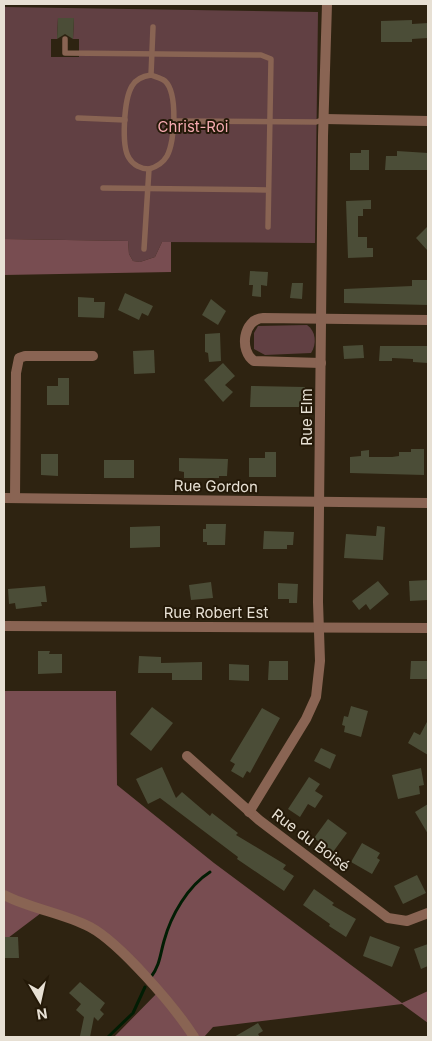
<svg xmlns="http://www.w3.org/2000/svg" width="432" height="1041" viewBox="0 0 432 1041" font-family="Inter,sans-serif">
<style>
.green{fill:#614043;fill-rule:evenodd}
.forest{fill:#784d51}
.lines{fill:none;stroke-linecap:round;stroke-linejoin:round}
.stream{stroke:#021d04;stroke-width:3}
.building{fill:#4b4d37}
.service{stroke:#896453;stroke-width:5.5}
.minor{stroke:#896453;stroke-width:10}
.labels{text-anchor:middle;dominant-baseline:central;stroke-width:4;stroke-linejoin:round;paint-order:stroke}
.park-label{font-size:15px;fill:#f6abb1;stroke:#241908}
.street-label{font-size:15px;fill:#e7e0d4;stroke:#241908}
</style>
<rect width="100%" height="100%" fill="#2e2311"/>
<g class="green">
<path d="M4 7 318 12 315 243 162 242 155 257 140 262 133 261 129 254 128 241 4 239ZM58 18H74L73 39H79V57H51V39H57Z"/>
<path d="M307 325C316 331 317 344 311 353L265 355 254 349V333L258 326Z"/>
</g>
<g class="forest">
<polygon points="4,239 128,241 129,254 133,261 140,262 155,257 162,242 171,242 171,272 4,275"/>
<polygon points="4,691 116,691 117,785 214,863 402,1003 428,991 428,1023 402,1004 213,1027 204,1037 114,1037 161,989 117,943 49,907 4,941"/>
</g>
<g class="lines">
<g class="stream">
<path d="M151 977C160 965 160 955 164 941 171 915 188 886 210 872"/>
<polyline points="108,1037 133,1013 145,987"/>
</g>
</g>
<g class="building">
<polygon points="58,18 74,18 73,39 65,34 57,39"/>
<polygon points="412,20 412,24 428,23 428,38 412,39 412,42 381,42 381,21"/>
<polygon points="361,150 369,150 369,170 350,170 350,153 361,153"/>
<polygon points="397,151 428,153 428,170 385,170 386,156 397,156"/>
<polygon points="371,200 371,209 363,209 363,216 358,216 358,237 367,237 367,248 373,248 373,257 348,258 346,201"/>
<polygon points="428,226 428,251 416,238"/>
<polygon points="250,271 268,272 267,286 261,285 261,297 252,296 253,285 249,285"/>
<polygon points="412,280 428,280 428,305 344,303 344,289 412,286"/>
<polygon points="292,283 303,283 302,299 290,298"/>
<polygon points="125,293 153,306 148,316 142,313 139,320 118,310"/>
<polygon points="78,297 94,298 94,302 105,302 104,318 78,317"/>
<polygon points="211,299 226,311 218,325 202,315"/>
<polygon points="220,333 221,361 209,362 208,353 205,352 205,334"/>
<polygon points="363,345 364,358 344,359 343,346"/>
<polygon points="380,346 428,346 428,363 413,362 413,359 392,358 392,361 379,361"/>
<polygon points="154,350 155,373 134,374 133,351"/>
<polygon points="223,363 235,376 225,385 233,392 223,402 204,380"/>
<polygon points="58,378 69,378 69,405 47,405 47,386 58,386"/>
<polygon points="251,386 305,387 305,407 250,407"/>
<polygon points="411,449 424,449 424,475 350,473 350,457 361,456 361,451 369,450 369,457 392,457 399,456 399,452 411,452"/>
<polygon points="265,452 276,452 276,477 249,477 249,458 265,458"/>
<polygon points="41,454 58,454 58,476 41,475"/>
<polygon points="179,458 228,459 227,476 219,476 219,478 184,478 184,472 179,471"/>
<rect x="104" y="460" width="30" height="18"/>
<polygon points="206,524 226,524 225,545 207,545 207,542 203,542 203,529 206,529"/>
<polygon points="160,526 160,547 130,548 130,527"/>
<polygon points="377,526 385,527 383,560 344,558 346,534 376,536"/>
<polygon points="264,531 294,532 293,545 287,545 287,549 263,549"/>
<polygon points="428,580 428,600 410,601 409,581"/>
<polygon points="378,581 389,594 370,610 366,604 359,610 352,601"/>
<polygon points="211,582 213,598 191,600 189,585"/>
<polygon points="278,583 298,584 297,603 289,603 289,599 278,599"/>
<polygon points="45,586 47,602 41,602 42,606 16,609 15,603 9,604 8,589"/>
<polygon points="38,651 50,651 49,654 62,654 62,673 38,674"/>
<polygon points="139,656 161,657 161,663 202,662 202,680 172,680 172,673 138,673"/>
<polygon points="269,661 288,661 288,680 268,680"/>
<polygon points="411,661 428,661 428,679 410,679"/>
<polygon points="229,664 249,665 249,681 229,680"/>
<polygon points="351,706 368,711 361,737 344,732 345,726 342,725 344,716 348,717"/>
<polygon points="152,707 173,723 151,751 130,734"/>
<polygon points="262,708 280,718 250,773 247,771 243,778 231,771 235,764 230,761"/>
<polygon points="428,720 428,755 408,743 414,732 420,735"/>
<polygon points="321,748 336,755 330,769 314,761"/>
<polygon points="162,767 176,798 182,792 210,816 212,813 238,833 236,835 286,865 283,869 294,876 284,891 237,859 238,857 160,798 148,804 136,779"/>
<polygon points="421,768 424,785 419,786 420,794 398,799 392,775"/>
<polygon points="309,777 320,784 315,791 323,796 315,808 308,804 300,817 288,809"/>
<polygon points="428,804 428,834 415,812"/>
<polygon points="328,819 347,833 333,852 314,838"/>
<polygon points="362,843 380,853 377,858 380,860 372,874 351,862"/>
<polygon points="417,875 426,893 403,904 394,886"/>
<polygon points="314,889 334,903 332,905 356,919 346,937 329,926 330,924 303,905"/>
<polygon points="370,936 400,947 392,967 363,956"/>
<polygon points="4,937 18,937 19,958 4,958"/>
<polygon points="428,944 428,966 421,969 414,949"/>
<polygon points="80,982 105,1003 100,1010 104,1014 98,1021 94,1017 90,1037 80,1036 84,1017 76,1010 81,1004 69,993"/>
<polygon points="258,1023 263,1031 258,1034 260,1037 234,1037"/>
</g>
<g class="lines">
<g class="service">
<polyline points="65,39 65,53 261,55 271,59 268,227"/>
<path d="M151 75C156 77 161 78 165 81 178 93 175 142 167 156 163 163 156 167 149 169 141 169 133 165 129 158 121 146 124 99 132 86 136 79 143 76 151 75Z"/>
<polyline points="151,75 153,27"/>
<polyline points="78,118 125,120"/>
<polyline points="174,121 316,122 325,119"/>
<polyline points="103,188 267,190"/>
<polyline points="144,249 149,169"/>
</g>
<g class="minor">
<polyline points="325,119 428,121"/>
<path d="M321 363 254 361C239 351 243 319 263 318L428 320"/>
<polyline points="4,498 428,503"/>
<polyline points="15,498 16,373 19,358 25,356 93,356"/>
<polyline points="4,626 428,628"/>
<polyline points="187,756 259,820 388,918 407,921 428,913"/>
<polyline points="249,812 306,719 316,697 320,661 318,602 323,136 327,4"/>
<path d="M4 895C31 909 63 913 90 927 120 943 175 1007 194 1037"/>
</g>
</g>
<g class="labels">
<g class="park-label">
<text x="193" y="126">Christ-Roi</text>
</g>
<g class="street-label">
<text transform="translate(306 417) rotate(-90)">Rue Elm</text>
<text transform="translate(216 486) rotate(1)">Rue Gordon</text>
<text x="216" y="612">Rue Robert Est</text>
<text transform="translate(311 840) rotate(37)">Rue du Boisé</text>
</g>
</g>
<rect width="432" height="1041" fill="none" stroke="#e7e0d4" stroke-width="10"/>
<g transform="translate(40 1001) rotate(171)" stroke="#241908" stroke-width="4" paint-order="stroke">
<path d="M0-4L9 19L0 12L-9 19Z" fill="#e7e0d4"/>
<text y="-8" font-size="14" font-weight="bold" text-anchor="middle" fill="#e7e0d4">N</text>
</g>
</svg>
